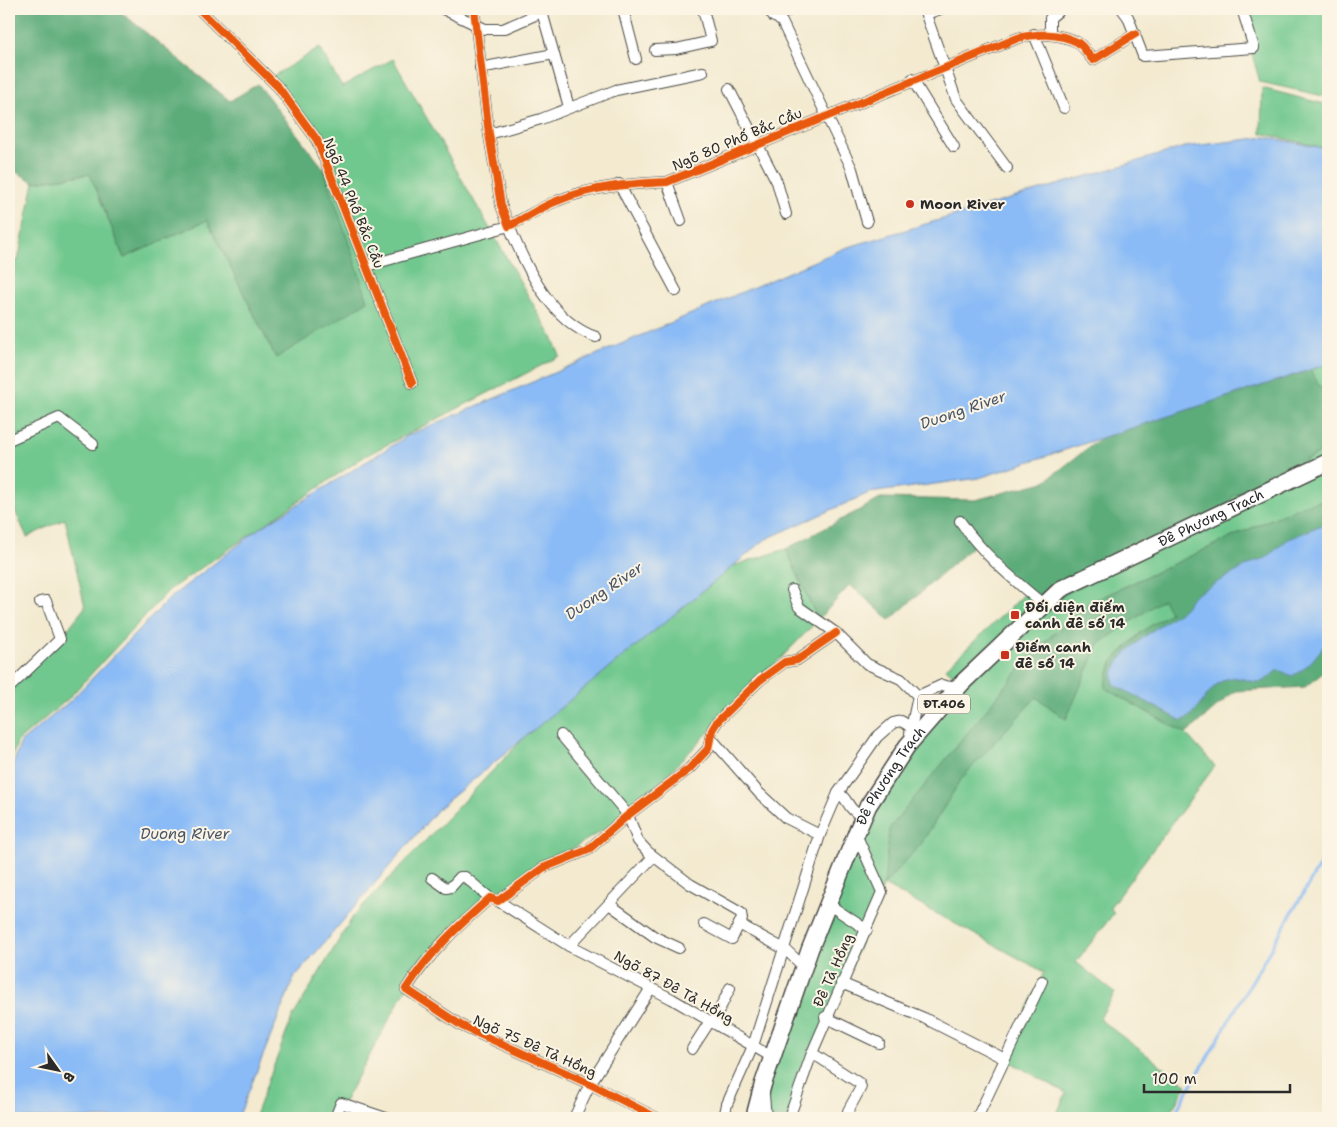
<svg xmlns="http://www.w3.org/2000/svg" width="1337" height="1127" viewBox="0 0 1337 1127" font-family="'Shantell Sans',sans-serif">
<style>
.green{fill:#71c88e;stroke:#4e7a5c}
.forest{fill:#5cac79;stroke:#446c52}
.water{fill:#8abbf6;stroke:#5a7390}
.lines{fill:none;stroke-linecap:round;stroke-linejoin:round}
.stream{stroke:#8abbf6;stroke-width:3}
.street-casing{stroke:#494844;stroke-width:12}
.primary-casing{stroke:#494844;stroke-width:19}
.street{stroke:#fff;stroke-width:10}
.primary{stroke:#fff;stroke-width:16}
.cycleway-casing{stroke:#fcf5e5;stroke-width:11}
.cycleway{stroke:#e8590c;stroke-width:8}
.poi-dot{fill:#c8321e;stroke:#fcf5e5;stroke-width:2}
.labels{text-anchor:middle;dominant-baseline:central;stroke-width:4;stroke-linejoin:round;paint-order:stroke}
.shield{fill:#fcf5e5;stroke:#6a6863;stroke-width:1}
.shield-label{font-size:12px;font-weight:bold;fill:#2b2b2b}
.street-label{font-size:14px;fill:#2b2b2b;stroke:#fcf5e5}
.poi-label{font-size:14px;font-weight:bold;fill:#2b2b2b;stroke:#fcf5e5;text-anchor:start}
.water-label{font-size:15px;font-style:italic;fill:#485668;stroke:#fcf5e5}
</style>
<rect width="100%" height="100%" fill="#fcf5e5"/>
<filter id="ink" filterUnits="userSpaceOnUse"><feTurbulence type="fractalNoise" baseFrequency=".02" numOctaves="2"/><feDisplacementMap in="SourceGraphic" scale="10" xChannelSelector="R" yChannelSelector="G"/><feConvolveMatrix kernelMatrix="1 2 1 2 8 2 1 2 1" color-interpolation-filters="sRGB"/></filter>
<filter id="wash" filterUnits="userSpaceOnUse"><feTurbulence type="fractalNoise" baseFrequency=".0096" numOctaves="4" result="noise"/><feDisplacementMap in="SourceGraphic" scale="20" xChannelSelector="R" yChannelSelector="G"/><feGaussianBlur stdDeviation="1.12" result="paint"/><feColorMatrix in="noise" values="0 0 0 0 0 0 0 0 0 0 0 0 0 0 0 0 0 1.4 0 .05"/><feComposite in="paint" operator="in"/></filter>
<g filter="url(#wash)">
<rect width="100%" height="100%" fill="#f3ead0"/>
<g class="green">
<polygon points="1239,9 1328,9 1328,97 1260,82"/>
<polygon points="320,48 342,87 393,59 553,339 560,356 365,456 169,590 68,699 18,741 9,765 9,688 60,639 85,607 65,519 27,537 9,498 9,260 18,261 34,182 90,174 124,258 207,220 276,358 324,169 331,164 273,76"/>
<polygon points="1262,88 1328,105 1328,149 1261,133"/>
<polygon points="1328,364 1328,400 1310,370"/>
<polygon points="1328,449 1328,498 1269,520 1085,605 1031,655 921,844 962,778 1036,697 1066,719 1099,644 1163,599 1170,613 1140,633 1112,662 1105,688 1186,734 1215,766 1110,907 1114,913 1076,962 1115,993 1099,1019 1187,1085 1167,1118 1055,1118 1066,1093 1005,1059 1044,972 884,885 789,1118 754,1118 868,806 962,683 946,668 1028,591 1219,514 1233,496"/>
<polygon points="786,549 818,620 628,815 490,898 406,989 335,1118 254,1118 292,1018 354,915 525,737 733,566"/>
</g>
<g class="forest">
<polygon points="9,9 117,9 230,101 258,84 324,169 368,301 276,358 207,220 124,258 90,174 34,182 9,168"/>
<polygon points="1310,370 1328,400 1328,449 1233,496 1219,514 1044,605 975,544 890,620 850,585 818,620 786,549 882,498 975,500 1044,482 1101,438"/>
<polygon points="1328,499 1328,669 1305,687 1235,691 1186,734 1105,688 1112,662 1144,630 1170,613 1163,599 1099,644 1066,719 1036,697 962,778 921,844 884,885 889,829 1031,655 1085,605 1269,520 1302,506"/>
</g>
<g class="water">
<polygon points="1266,137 1328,149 1328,364 979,478 869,493 766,539 440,807 294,978 238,1118 9,1118 9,776 21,742 70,701 171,597 260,528 409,435 845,248 1185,147"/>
<path d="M1328 522V641C1317 654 1309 668 1292 676L1279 670C1273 672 1270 678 1264 681 1252 685 1239 674 1226 679 1205 688 1201 713 1182 721L1115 685C1100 661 1166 622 1183 609 1188 605 1189 598 1195 595 1215 583 1236 572 1256 561L1266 558 1287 540Z"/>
</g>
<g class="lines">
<polyline class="stream" points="1172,1118 1328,851"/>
</g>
</g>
<g filter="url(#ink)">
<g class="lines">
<defs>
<g id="street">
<polyline points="199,9 279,88 317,140 412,383"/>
<polyline points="443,9 485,29 503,29 549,9"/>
<path d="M474 9 489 134 501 205 509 226C525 218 541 207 557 201 593 186 629 184 667 182L1018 38C1036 33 1059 33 1077 42 1083 45 1088 55 1093 60L1135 34"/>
<polyline points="623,9 636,59"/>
<polyline points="766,9 782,22 852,169 867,222"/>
<polyline points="924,9 956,99 1007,168"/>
<polyline points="1122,9 1128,17 1143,56 1254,48 1243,12 1246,9"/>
<polyline points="542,12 569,107"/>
<polyline points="926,14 940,9"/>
<polyline points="774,17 792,9"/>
<polyline points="1034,34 1064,108"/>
<polyline points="1050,35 1050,18 1061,9"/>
<polyline points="655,50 676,49 711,41 703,9"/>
<polyline points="480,68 554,54"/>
<polyline points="912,79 954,147"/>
<polyline points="729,89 777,182 786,214"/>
<polyline points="489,134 541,119 616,90 703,72"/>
<polyline points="667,182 681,221"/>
<polyline points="619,184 676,291"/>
<path d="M366 266 509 226C526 267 551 322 596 337"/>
<polyline points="9,440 59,418 93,444"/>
<path d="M960 521C983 555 1013 579 1044 605"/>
<polyline points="792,590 799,607 836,633 867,664 901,679 918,696 942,685 950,687 961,683"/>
<polyline points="9,688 60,639 46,601 40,602"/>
<polyline points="910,733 918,696"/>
<polyline points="561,735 628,815 638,841 648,852 690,884 741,913 742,919 739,924 786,950 804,967"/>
<polyline points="711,738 759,793 786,818 820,835"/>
<path d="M838 793C849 798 846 809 863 817"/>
<polyline points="432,878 446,888 451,887 460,877 465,877 490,898"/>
<polyline points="498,901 569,946 672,999 772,1057"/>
<polyline points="609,904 655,937 679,948"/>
<polyline points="828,904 867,930"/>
<polyline points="704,924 732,939 739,924"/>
<polyline points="569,946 653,857"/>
<polyline points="841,983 924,1018 1005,1059 977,1118"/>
<polyline points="825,1017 879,1043"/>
<polyline points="713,1023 730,988"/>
<polyline points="692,1049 710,1021"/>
<polyline points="812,1053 859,1083 861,1087 848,1111"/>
<polyline points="1005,1059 1042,981"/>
<polyline points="764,1095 766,1118"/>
<polyline points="335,1118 341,1103 386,1118"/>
<polyline points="574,1118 590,1084 651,988"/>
<path d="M657 1118 590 1084 462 1026 406 989C429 953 458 926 490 898L498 901 543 868 588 850 628 815 689 769 708 749 712 730 717 722 760 680 785 662 797 660 836 633"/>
<polyline points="724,1118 727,1104 753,1046 820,835 838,793 877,737 893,723 901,721 911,727"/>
<polyline points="789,1118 812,1053 882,892 856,834"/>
</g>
<g id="primary">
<path id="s1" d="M754 1118 763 1084 810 949 856 834 868 806 907 746 962 683 1061 589 1328 462"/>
</g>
</defs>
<use href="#street" class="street-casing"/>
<use href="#primary" class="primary-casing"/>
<use href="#street" class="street"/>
<use href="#primary" class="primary"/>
<defs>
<g id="cycleway">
<polyline points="199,9 279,88 317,140 412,383"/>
<path d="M474 9 489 134 501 205 509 226C525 218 541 207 557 201 593 186 629 184 667 182L1018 38C1036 33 1059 33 1077 42 1083 45 1088 55 1093 60L1135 34"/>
<path d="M657 1118 590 1084 462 1026 406 989C429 953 458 926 490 898L498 901 543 868 588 850 628 815 689 769 708 749 712 730 717 722 760 680 785 662 797 660 836 633"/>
</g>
</defs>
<use href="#cycleway" class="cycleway-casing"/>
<use href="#cycleway" class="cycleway"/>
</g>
</g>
<g class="poi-dot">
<circle cx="910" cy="204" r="5"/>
<rect x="1010" y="610" width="10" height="10" rx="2.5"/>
<rect x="1000" y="650" width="10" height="10" rx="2.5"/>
</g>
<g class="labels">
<rect class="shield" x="918" y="694.5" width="52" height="19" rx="4"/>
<g class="shield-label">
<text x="944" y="704">ĐT.406</text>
</g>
<g class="street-label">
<text transform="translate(737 139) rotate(-23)">Ngõ 80 Phố Bắc Cầu</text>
<text transform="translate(354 203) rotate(68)">Ngõ 44 Phố Bắc Cầu</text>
<text stroke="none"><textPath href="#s1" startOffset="790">Đê Phương Trạch</textPath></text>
<text stroke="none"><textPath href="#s1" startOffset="370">Đê Phương Trạch</textPath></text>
<text transform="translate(833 970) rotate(-66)">Đê Tả Hồng</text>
<text transform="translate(674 987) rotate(29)">Ngõ 87 Đê Tả Hồng</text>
<text transform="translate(535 1046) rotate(24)">Ngõ 75 Đê Tả Hồng</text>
</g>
<g class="poi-label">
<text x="920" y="204">Moon River</text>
<text x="1025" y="607">Đối diện điếm<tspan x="1025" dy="16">canh đê số 14</tspan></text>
<text x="1015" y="647">Điếm canh<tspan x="1015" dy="16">đê số 14</tspan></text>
</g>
<g class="water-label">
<text transform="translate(963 410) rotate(-19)">Duong River</text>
<text transform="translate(604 591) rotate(-34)">Duong River</text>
<text x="185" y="834">Duong River</text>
</g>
</g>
<rect width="1337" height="1127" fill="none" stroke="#fcf5e5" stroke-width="30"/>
<g transform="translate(58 1070) rotate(123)" stroke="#fcf5e5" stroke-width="4" paint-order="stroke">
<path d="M0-4L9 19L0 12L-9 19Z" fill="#2b2b2b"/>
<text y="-8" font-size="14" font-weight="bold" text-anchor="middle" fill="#2b2b2b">B</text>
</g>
<path d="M1144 1084v8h146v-8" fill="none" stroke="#2b2b2b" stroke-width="2.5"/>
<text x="1152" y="1084" font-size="15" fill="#2b2b2b" stroke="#fcf5e5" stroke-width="4" paint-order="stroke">100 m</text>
</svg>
